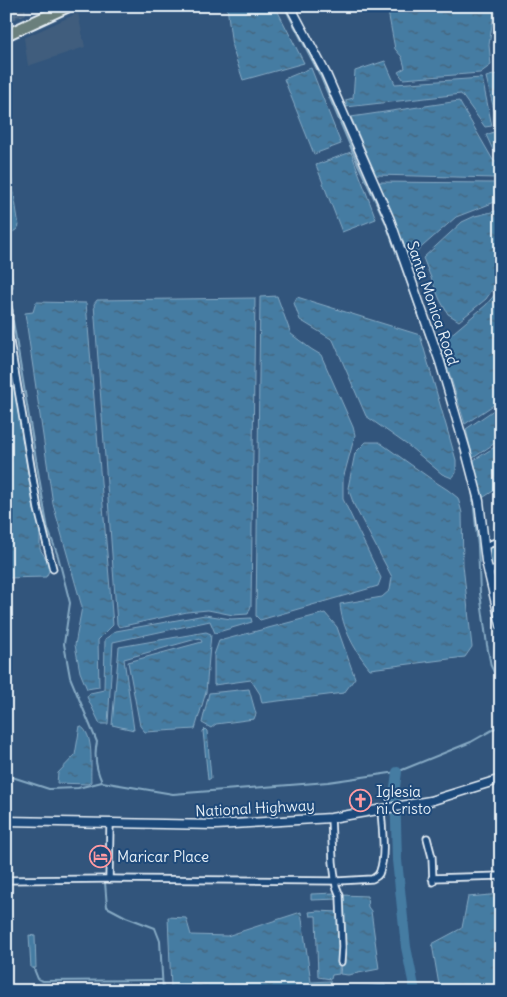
<svg xmlns="http://www.w3.org/2000/svg" width="507" height="997" viewBox="0 0 507 997" font-family="Delius,sans-serif">
<style>
.built{fill:#3f5d7d}
.industrial{fill:url(#industrial-grid)}
.water{fill:url(#water-ripples);stroke:#86aac4}
.lines{fill:none;stroke-linecap:round;stroke-linejoin:round}
.stream{stroke:#86aac4;stroke-width:2}
.river{stroke:#457ba2;stroke-width:10}
.street-casing{stroke:#e8f1f8;stroke-width:9}
.secondary-casing{stroke:#e8f1f8;stroke-width:11}
.highway-casing{stroke:#e8f1f8;stroke-width:14}
.street{stroke:#1f4a7a;stroke-width:5.5}
.secondary{stroke:#1f4a7a;stroke-width:8}
.highway{stroke:#6b7f7c;stroke-width:10}
.labels{text-anchor:middle;dominant-baseline:central;stroke-width:4;stroke-linejoin:round;paint-order:stroke}
.street-label{font-size:15px;fill:#e8f1f8;stroke:#1f4a7a}
.poi-label{font-size:15px;fill:#e8f1f8;stroke:#1f4a7a;text-anchor:start}
</style>
<defs>
<pattern id="industrial-grid" width="8" height="8" patternUnits="userSpaceOnUse" patternTransform="scale(1.25)"><rect width="8" height="8" fill="#3f5d7d"/><path d="M0 4h8M4 0v8" fill="none" stroke="#5b7590"/></pattern>
<pattern id="water-ripples" width="26" height="14" patternUnits="userSpaceOnUse" patternTransform="scale(1.25)"><rect width="26" height="14" fill="#457ba2"/><path d="M2 4q2-2 4 0t4 0M15 11q2-2 4 0t4 0" fill="none" stroke="#45647a"/></pattern>
</defs>
<rect width="100%" height="100%" fill="#32557c"/>
<filter id="ink" filterUnits="userSpaceOnUse"><feTurbulence type="fractalNoise" baseFrequency=".02" numOctaves="2"/><feDisplacementMap in="SourceGraphic" scale="10" xChannelSelector="R" yChannelSelector="G"/><feConvolveMatrix kernelMatrix="1 2 1 2 8 2 1 2 1" color-interpolation-filters="sRGB"/></filter>
<g filter="url(#ink)">
<g class="built">
<polygon points="78,13 85,47 28,66 24,38"/>
<polygon points="6,54 13,89 6,91"/>
</g>
<polygon class="industrial" points="6,6 25,6 26,14 6,23"/>
<g class="water">
<polygon points="227,6 275,6 304,63 243,80 232,47"/>
<polygon points="387,6 495,6 489,45 491,65 480,73 403,79 398,72 405,68 402,57 395,49"/>
<polygon points="385,61 395,84 482,78 492,126 485,127 461,94 346,107 346,100 353,98 355,71"/>
<polygon points="311,68 341,144 314,154 284,79"/>
<polygon points="497,74 501,84 501,158 493,150 486,135 499,130 486,77"/>
<polygon points="459,101 493,160 501,166 495,178 376,175 351,117"/>
<polygon points="351,152 376,219 342,232 316,165"/>
<polygon points="6,165 10,168 19,226 16,230 7,235 13,287 11,291 8,289 6,278"/>
<polygon points="377,182 495,183 495,202 456,217 407,260"/>
<polygon points="500,210 501,277 486,299 459,321 448,314 440,300 423,258 462,222 475,216"/>
<polygon points="501,287 501,400 465,424 441,346 448,337 486,305"/>
<polygon points="277,296 291,334 311,349 321,355 353,427 355,435 343,479 343,499 381,578 378,586 260,620 256,616 260,297"/>
<polygon points="297,297 420,335 456,460 456,473 452,478 442,474 410,447 366,416 333,340 300,320 294,303"/>
<polygon points="255,298 251,606 248,614 233,615 208,610 187,612 119,627 117,624 94,304 97,300"/>
<polygon points="36,302 86,303 113,625 98,640 99,687 87,689 80,672 75,645 82,607 53,504 25,313 33,312"/>
<polygon points="6,337 34,510 40,522 40,549 51,567 46,577 6,578"/>
<polygon points="501,405 501,439 473,458 466,429"/>
<path d="M366 442H379L434 481 448 490 458 498 462 513 463 565 472 647 465 657 370 669C355 651 342 628 340 604L382 597 390 590 392 577 354 505 348 488 355 453Z"/>
<polygon points="501,443 501,486 481,499 474,460"/>
<polygon points="501,543 501,564 491,567 488,550 492,547"/>
<polygon points="325,613 337,627 355,678 344,693 262,703 260,694 251,680 214,685 214,655 219,641"/>
<polygon points="205,615 231,619 251,618 252,622 215,633 210,621 113,642 108,724 100,724 87,697 90,693 104,690 105,639 116,631"/>
<polygon points="206,632 211,634 206,692 195,729 145,732 140,726 128,662 202,642 200,638 124,659 134,730 112,725 119,647"/>
<polygon points="249,689 256,714 254,719 216,724 211,728 202,723 209,693"/>
<path d="M80 726C95 734 90 766 91 782L88 784 57 783 58 773 75 755Z"/>
<polygon points="205,729 207,731 211,778 208,780 203,731"/>
<polygon points="335,893 339,899 311,900 311,894"/>
<polygon points="501,894 501,991 440,991 432,944 462,928 468,897"/>
<polygon points="342,895 367,896 368,907 371,911 379,969 348,975 340,974 343,947"/>
<polygon points="318,911 338,912 340,950 339,974 332,975 331,979 318,977 316,916 310,916 309,912"/>
<polygon points="301,912 311,982 330,981 331,986 271,991 227,991 194,985 171,988 168,917 186,918 191,935 227,936"/>
<polygon points="29,935 35,936 36,968 31,968"/>
<polygon points="385,985 386,991 348,991 350,988"/>
</g>
<g class="lines">
<g class="stream">
<polyline points="284,6 320,75 358,164 385,221 436,363 457,432"/>
<polyline points="501,14 496,48 501,71"/>
<path d="M13 321 45 513 48 529 58 556 70 603 64 644 70 677 97 742C94 755 96 769 102 782"/>
<polyline points="472,489 478,546 480,593 487,645 491,666 501,686"/>
<polyline points="6,775 49,789 78,788 102,782 173,794 328,782 397,772 471,742 501,725"/>
<polyline points="105,882 107,907 126,917 155,928 160,941 163,991"/>
<polyline points="34,969 38,979 43,981 162,980"/>
</g>
<polyline class="river" points="397,772 395,787 397,860 406,947 415,991"/>
<defs>
<g id="street">
<polyline points="6,300 9,311 9,336 23,419 38,509 53,569"/>
<polyline points="485,546 501,540"/>
<polyline points="489,572 501,567"/>
<polyline points="331,818 333,862 336,886 340,896 342,947 341,962"/>
<polyline points="427,838 432,857 433,882"/>
<polyline points="432,878 501,876"/>
<polyline points="109,879 110,824"/>
<path d="M6 880 109 879 338 881 372 879C376 877 379 876 380 871 386 854 382 828 381 810"/>
</g>
<g id="secondary">
<polyline points="290,6 326,74 390,220 440,362 466,451 479,501 486,561 501,625"/>
<polyline points="6,821 216,825 331,818 430,801 501,779"/>
</g>
<polyline id="highway" points="6,35 69,6"/>
</defs>
<use href="#street" class="street-casing"/>
<use href="#secondary" class="secondary-casing"/>
<use href="#highway" class="highway-casing"/>
<use href="#street" class="street"/>
<use href="#secondary" class="secondary"/>
<use href="#highway" class="highway"/>
</g>
</g>
<defs>
<symbol id="church-ring" viewBox="-11 -11 22 22"><circle r="9.5" fill="#1f4a7a" stroke="#ff9aa2" stroke-width="1.5"/><path d="M-1.2-6h2.4v3.5h3.3v2.4h-3.3V6h-2.4V-.1h-3.3v-2.4h3.3Z" fill="#ff9aa2"/></symbol>
<symbol id="hotel-ring" viewBox="-11 -11 22 22"><circle r="9.5" fill="#1f4a7a" stroke="#ff9aa2" stroke-width="1.5"/><path d="M-6-4.5h1.5V1H6V5H4.5V3h-9V5H-6ZM-4 0a1.8 1.8 0 1 1 3.6 0ZM.5 0V-2.5h3Q6-2.5 6 0Z" fill="#ff9aa2"/></symbol>
</defs>
<g fill-rule="evenodd">
<use href="#church-ring" x="348" y="788" width="25" height="25"/>
<use href="#hotel-ring" x="88" y="844" width="25" height="25"/>
</g>
<g class="labels">
<g class="street-label">
<text transform="translate(433 303) rotate(71)">Santa Monica Road</text>
<text transform="translate(255 808) rotate(-3)">National Highway</text>
</g>
<g class="poi-label">
<text x="376" y="791">Iglesia<tspan x="376" dy="17">ni Cristo</tspan></text>
<text x="117" y="856">Maricar Place</text>
</g>
</g>
<rect width="507" height="997" fill="none" stroke="#1f4a7a" stroke-width="25"/>
<rect x="12" y="12" width="482" height="972" fill="none" stroke="#e8f1f8" stroke-width="2" filter="url(#ink)"/>
</svg>
